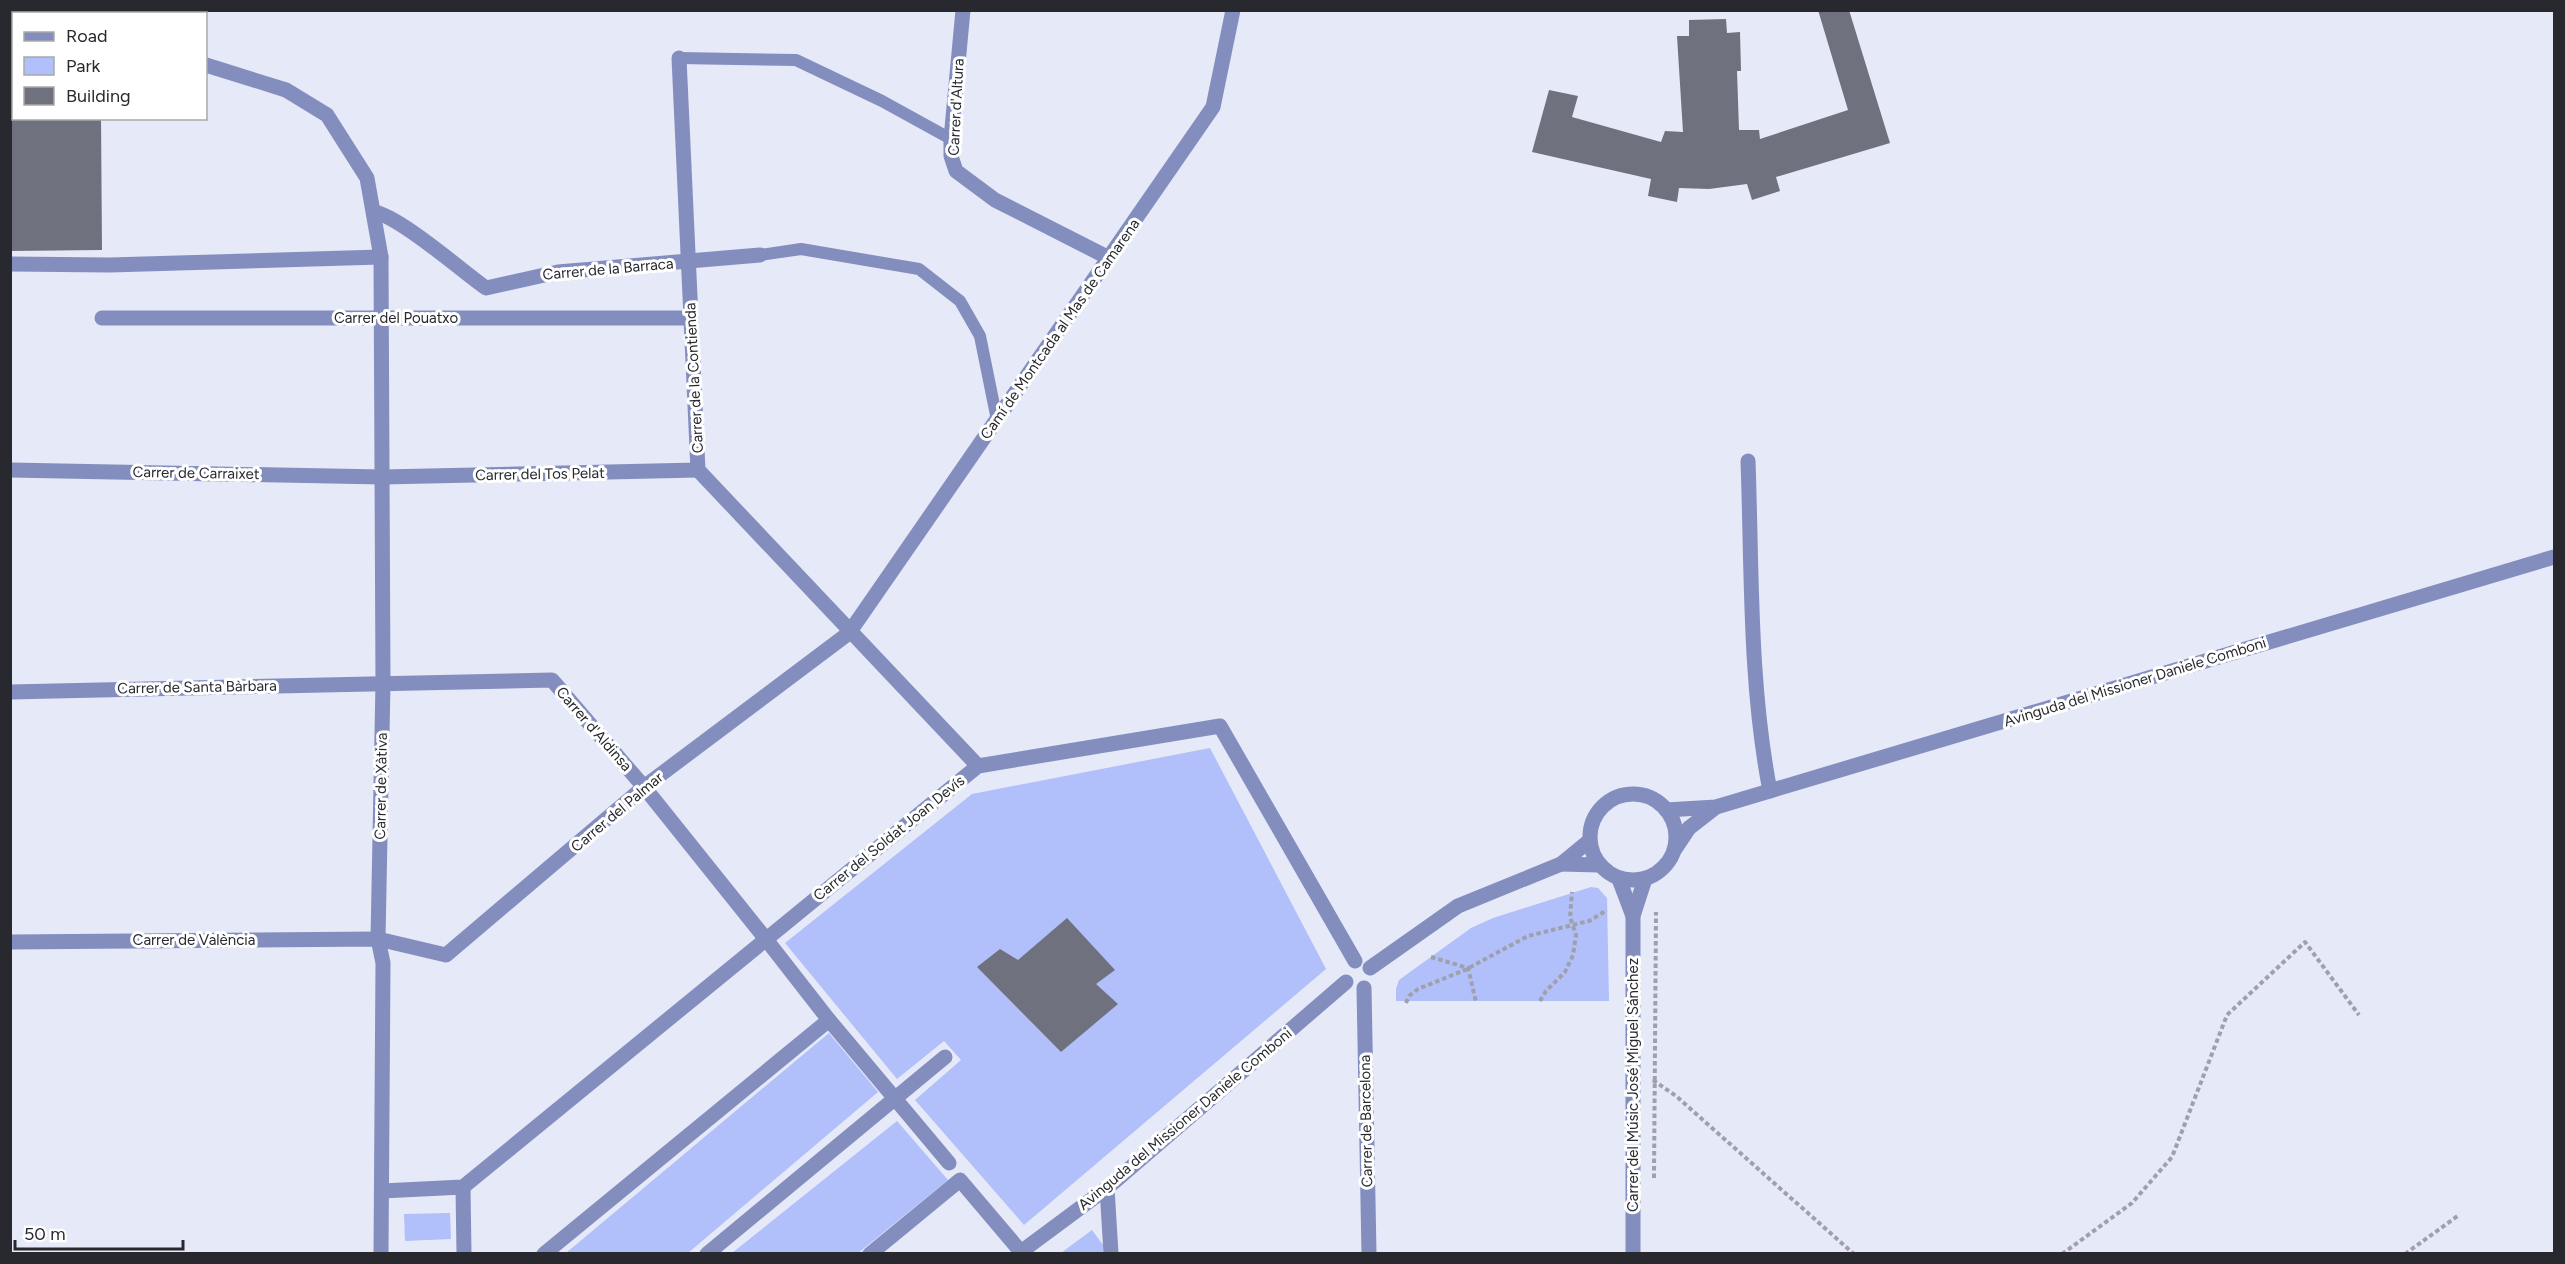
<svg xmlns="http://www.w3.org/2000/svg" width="2565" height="1264" viewBox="0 0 2565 1264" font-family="Figtree,sans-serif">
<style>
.green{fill:#b1bffa}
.building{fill:#6f727e}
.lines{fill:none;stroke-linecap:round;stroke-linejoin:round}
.path{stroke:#9ea1ab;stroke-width:4;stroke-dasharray:4.5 3;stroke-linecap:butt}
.service{stroke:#838ebe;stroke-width:12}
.pedestrian{stroke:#838ebe;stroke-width:15}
.minor{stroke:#838ebe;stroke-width:15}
.labels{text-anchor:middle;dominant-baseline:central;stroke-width:6;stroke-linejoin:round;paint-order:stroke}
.street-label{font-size:15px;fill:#27292e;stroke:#fff}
</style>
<rect width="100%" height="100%" fill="#e6e9f7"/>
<g class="green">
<polygon points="11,10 94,10 95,11 94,14 14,14 13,45 11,45"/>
<polygon points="1210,748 1326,969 1024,1225 915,1100 961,1060 944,1041 897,1079 785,943 972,794"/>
<polygon points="1591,887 1598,888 1607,898 1609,1001 1396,1001 1396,989 1399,980 1471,928 1493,918"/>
<polygon points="829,1033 878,1092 688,1253 566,1253"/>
<polygon points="897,1121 948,1180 858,1253 732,1253"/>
<polygon points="450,1213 451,1239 405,1241 404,1214"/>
<polygon points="1092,1230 1103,1245 1103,1253 1061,1253"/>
</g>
<g class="building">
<polygon points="1818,10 1849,10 1890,143 1776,177 1780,191 1752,200 1747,184 1709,189 1679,188 1677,202 1648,196 1651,179 1532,152 1549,90 1578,96 1572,117 1661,142 1665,131 1683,132 1677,36 1689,36 1689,20 1726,19 1727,33 1740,32 1741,71 1737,71 1739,130 1759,130 1760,139 1848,110"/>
<polygon points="10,118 101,118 102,250 10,251"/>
<polygon points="1067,918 1115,970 1096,984 1118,1004 1061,1052 977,967 1000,949 1018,960"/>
</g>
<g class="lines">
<g class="path">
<polyline points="1431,957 1468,968 1476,1002"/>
<polyline points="1540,1001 1546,991 1565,972 1573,955 1576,935 1570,917 1572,892"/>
<polyline points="1406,1003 1409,996 1418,989 1465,970 1528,936 1589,921 1607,910"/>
<polyline points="1653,1080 1676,1096 1854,1254"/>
<polyline points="1654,1178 1656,912"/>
<polyline points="2062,1254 2132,1203 2172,1157 2227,1015 2305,942 2359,1015"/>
<polyline points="2405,1254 2459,1215"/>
</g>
<g class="service">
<polyline points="679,58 796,60 882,101 951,139"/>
<polyline points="760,255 801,249 919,269 960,301 980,336 997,420"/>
</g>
<g class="pedestrian">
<polyline points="829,1020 949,1163"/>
<polyline points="544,1254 829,1020 765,938"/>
<polyline points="707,1254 945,1057"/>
<polyline points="870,1254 960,1180 1021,1252"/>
</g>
<g class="minor">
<polyline points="131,10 131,14"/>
<polyline points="963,10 951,139 951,156 956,171 995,200 1109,258"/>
<polyline points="679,58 698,470 978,766"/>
<polyline points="206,65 286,90 327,115 367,178 381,257 383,683 378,939 383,963 381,1254"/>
<polyline points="10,68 14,68"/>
<path d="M374 212C399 216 462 271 486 288L558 272 760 255"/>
<polyline points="10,264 110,265 381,257"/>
<polyline points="102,318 691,318"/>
<path d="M1748 461C1752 571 1749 683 1770 791"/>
<polyline points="10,470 382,477 698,470"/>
<polyline points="10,692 552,680 644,787 765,938"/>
<circle cx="1633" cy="837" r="43"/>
<polyline points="1666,810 1716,807 2554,557"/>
<polyline points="1675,849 1689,828 1716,807"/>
<polyline points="1561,864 1599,865"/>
<polyline points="1619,879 1633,916"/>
<polyline points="10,942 378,939 446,955 644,787 849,633 1213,107 1233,10"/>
<polyline points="1370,968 1458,906 1561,864 1589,841"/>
<polyline points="1364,988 1369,1254"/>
<polyline points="463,1187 464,1254"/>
<polyline points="1107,1188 1111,1254"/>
<polyline points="382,1191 463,1187 978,766 1220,726 1355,961"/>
<polyline points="1018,1254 1107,1188 1346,982"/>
<polyline points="1633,1254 1633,916 1645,879"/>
</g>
</g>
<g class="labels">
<g class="street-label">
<text transform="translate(956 107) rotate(-87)">Carrer d'Altura</text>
<text transform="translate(608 269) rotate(-5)">Carrer de la Barraca</text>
<text x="396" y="318">Carrer del Pouatxo</text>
<text transform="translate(1060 329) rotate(-55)">Camí de Montcada al Mas de Camarena</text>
<text transform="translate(694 378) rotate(-93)">Carrer de la Contienda</text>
<text transform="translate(196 473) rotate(1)">Carrer de Carraixet</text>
<text transform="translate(540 474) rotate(-1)">Carrer del Tos Pelat</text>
<text transform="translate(2135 682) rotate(-17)">Avinguda del Missioner Daniele Comboni</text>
<text transform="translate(197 687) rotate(-1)">Carrer de Santa Bàrbara</text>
<text transform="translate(594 729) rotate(49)">Carrer d'Aldinsa</text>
<text transform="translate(381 786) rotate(-89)">Carrer de Xàtiva</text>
<text transform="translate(617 812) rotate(-40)">Carrer del Palmar</text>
<text transform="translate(889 838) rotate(-39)">Carrer del Soldat Joan Devís</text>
<text x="194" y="940">Carrer de València</text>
<text transform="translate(1633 1085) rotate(-90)">Carrer del Músic José Miguel Sánchez</text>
<text transform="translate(1185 1119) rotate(-40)">Avinguda del Missioner Daniele Comboni</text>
<text transform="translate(1366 1121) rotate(-91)">Carrer de Barcelona</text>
</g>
</g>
<rect width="2565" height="1264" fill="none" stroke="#27292e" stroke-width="24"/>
<rect x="12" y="12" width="195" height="108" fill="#ffffff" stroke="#a9a9ab" stroke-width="1.5"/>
<rect x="24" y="32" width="30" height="9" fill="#838ebe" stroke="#a9a9ab" stroke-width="1.5"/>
<text x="66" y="42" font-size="18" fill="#27292e">Road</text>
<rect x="24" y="57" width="30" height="18" fill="#b1bffa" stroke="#a9a9ab" stroke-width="1.5"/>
<text x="66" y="72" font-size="18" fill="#27292e">Park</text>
<rect x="24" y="87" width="30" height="18" fill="#6f727e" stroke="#a9a9ab" stroke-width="1.5"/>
<text x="66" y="102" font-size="18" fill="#27292e">Building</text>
<path d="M15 1240v9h168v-9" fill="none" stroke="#27292e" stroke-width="3"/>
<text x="24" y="1240" font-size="18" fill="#27292e" stroke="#ffffff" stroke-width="4.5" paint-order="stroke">50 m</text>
</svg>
